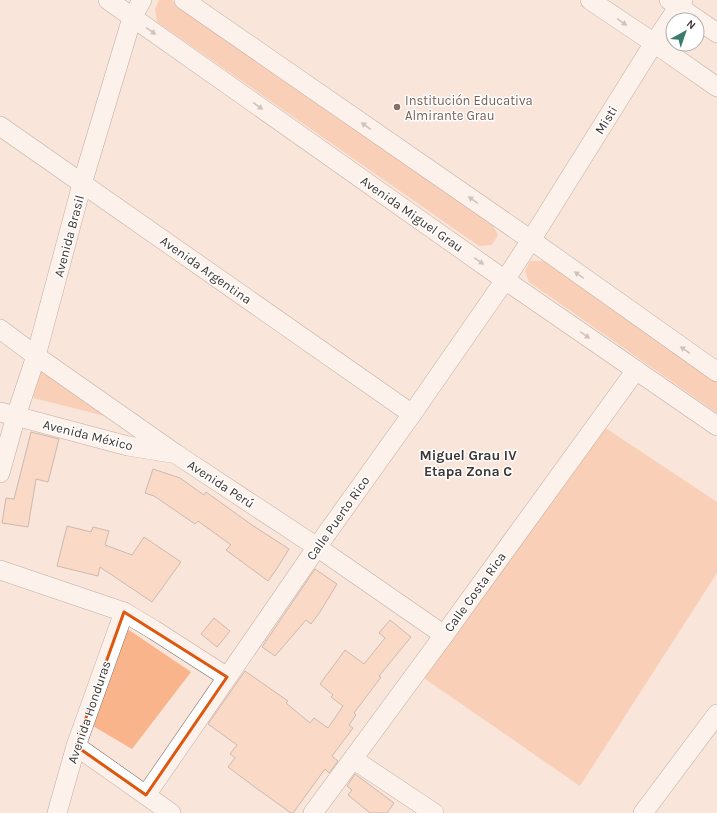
<svg xmlns="http://www.w3.org/2000/svg" width="717" height="813" viewBox="0 0 717 813" font-family="Karla,sans-serif">
<style>
.green{fill:#f9b48c}
.building{fill:#fac9ad;stroke:#958379}
.lines{fill:none;stroke-linecap:round;stroke-linejoin:round}
.minor-casing{stroke:#7a695f;stroke-width:20}
.minor{stroke:#fff;stroke-width:19}
.oneway{fill:#9e9a98}
.marked{fill:none;stroke:#df570e;stroke-width:3;stroke-linejoin:round}
.education-dot{fill:#8d6e63;stroke:#fff;stroke-width:1.5}
.labels{text-anchor:middle;dominant-baseline:central;stroke-width:3;stroke-linejoin:round;paint-order:stroke}
.education-label{font-size:13px;fill:#785e54;stroke:#fff;text-anchor:start}
.street-label{font-size:13px;fill:#3d3531;stroke:#fff}
.neighbourhood-label{font-size:14px;font-weight:bold;fill:#3d3531;stroke:#fff}
</style>
<rect width="100%" height="100%" fill="#f9e5da"/>
<g class="green">
<polygon points="159,0 172,0 493,226 498,235 492,245 479,246 157,22 155,9"/>
<polygon points="530,261 546,261 717,382 717,413 529,282 525,271"/>
<polygon points="43,364 113,418 33,398"/>
<polygon points="598,423 717,502 717,573 580,786 418,674"/>
<polygon points="126,628 191,672 132,749 93,726"/>
</g>
<g class="building">
<polygon points="31,432 59,439 48,482 36,479 28,527 2,523 6,498 14,499"/>
<polygon points="153,469 180,478 204,495 206,492 252,525 289,549 276,570 268,581 226,550 231,545 198,521 195,524 154,496 145,493"/>
<polygon points="67,526 91,532 93,527 109,531 105,545 132,555 144,537 181,562 152,602 100,567 98,576 57,566"/>
<polygon points="315,569 337,584 320,612 311,624 306,620 275,656 262,647"/>
<polygon points="214,618 230,631 217,647 201,634"/>
<polygon points="390,620 411,637 379,676 381,677 354,713 356,715 349,725 353,728 332,756 338,761 329,773 325,769 293,813 291,813 256,788 228,767 235,758 230,754 237,745 208,724 245,671 288,701 286,703 310,723 314,718 328,728 343,706 331,697 333,695 320,684 345,650 364,664 385,638 379,633"/>
<polygon points="355,774 394,803 387,813 370,813 348,795 352,790 347,786"/>
</g>
<g class="lines">
<defs>
<g id="minor">
<polyline points="108,0 505,280 717,426"/>
<polyline points="184,0 531,240 717,372"/>
<polyline points="590,0 654,43 717,87"/>
<polyline points="669,0 717,33"/>
<polyline points="0,126 412,414"/>
<polyline points="0,329 36,356 176,454 317,547 444,635"/>
<polyline points="0,412 128,446 171,453"/>
<polyline points="0,473 16,416 36,356 82,184 132,18 142,0"/>
<polyline points="0,570 124,612 154,630 227,677"/>
<polyline points="76,746 171,813"/>
<polyline points="353,759 434,813"/>
<polyline points="146,795 317,547 412,414 505,280 531,240 654,43 683,0"/>
<polyline points="57,813 76,746 124,612"/>
<polyline points="313,813 444,635 636,370"/>
<polyline points="643,813 717,714"/>
</g>
</defs>
<use href="#minor" class="minor-casing"/>
<use href="#minor" class="minor"/>
</g>
<defs><path id="oneway-solid" d="M-6-.8H1V-3.2L6.5 0L1 3.2V.8H-6Z"/></defs>
<g class="oneway">
<use href="#oneway-solid" transform="translate(622 22) rotate(34)"/>
<use href="#oneway-solid" transform="translate(151 31) rotate(35)"/>
<use href="#oneway-solid" transform="translate(258 106) rotate(35)"/>
<use href="#oneway-solid" transform="translate(366 126) rotate(-145)"/>
<use href="#oneway-solid" transform="translate(473 200) rotate(-145)"/>
<use href="#oneway-solid" transform="translate(479 261) rotate(35)"/>
<use href="#oneway-solid" transform="translate(579 275) rotate(-145)"/>
<use href="#oneway-solid" transform="translate(585 335) rotate(35)"/>
<use href="#oneway-solid" transform="translate(685 350) rotate(-145)"/>
</g>
<path d="M0 0H717V813H0ZM124 612 227 677 146 795 76 746Z" fill="#f9e5da" fill-opacity=".55" fill-rule="evenodd"/>
<path class="marked" d="M124 612 227 677 146 795 76 746Z"/>
<circle class="education-dot" cx="397" cy="107" r="4"/>
<g class="labels">
<g class="education-label">
<text x="405" y="100">Institución Educativa<tspan x="405" dy="15">Almirante Grau</tspan></text>
</g>
<g class="street-label">
<text transform="translate(606 120) rotate(-58)">Misti</text>
<text transform="translate(412 214) rotate(35)">Avenida Miguel Grau</text>
<text transform="translate(69 236) rotate(-75)">Avenida Brasil</text>
<text transform="translate(206 270) rotate(35)">Avenida Argentina</text>
<text transform="translate(88 435) rotate(14)">Avenida México</text>
<text transform="translate(221 484) rotate(33)">Avenida Perú</text>
<text transform="translate(338 518) rotate(-55)">Calle Puerto Rico</text>
<text transform="translate(475 592) rotate(-54)">Calle Costa Rica</text>
<text transform="translate(89 712) rotate(-71)">Avenida Honduras</text>
</g>
<g class="neighbourhood-label">
<text x="468" y="455">Miguel Grau IV<tspan x="468" dy="16">Etapa Zona C</tspan></text>
</g>
</g>
<g transform="translate(685 32) rotate(40)"><circle r="19" fill="#ffffff" stroke="#b1aead"/>
<path d="M0-3L7 15L0 10L-7 15Z" fill="#3b7d6d"/>
<text y="-6" font-size="11" font-weight="bold" text-anchor="middle" fill="#3d3531">N</text>
</g>
</svg>
